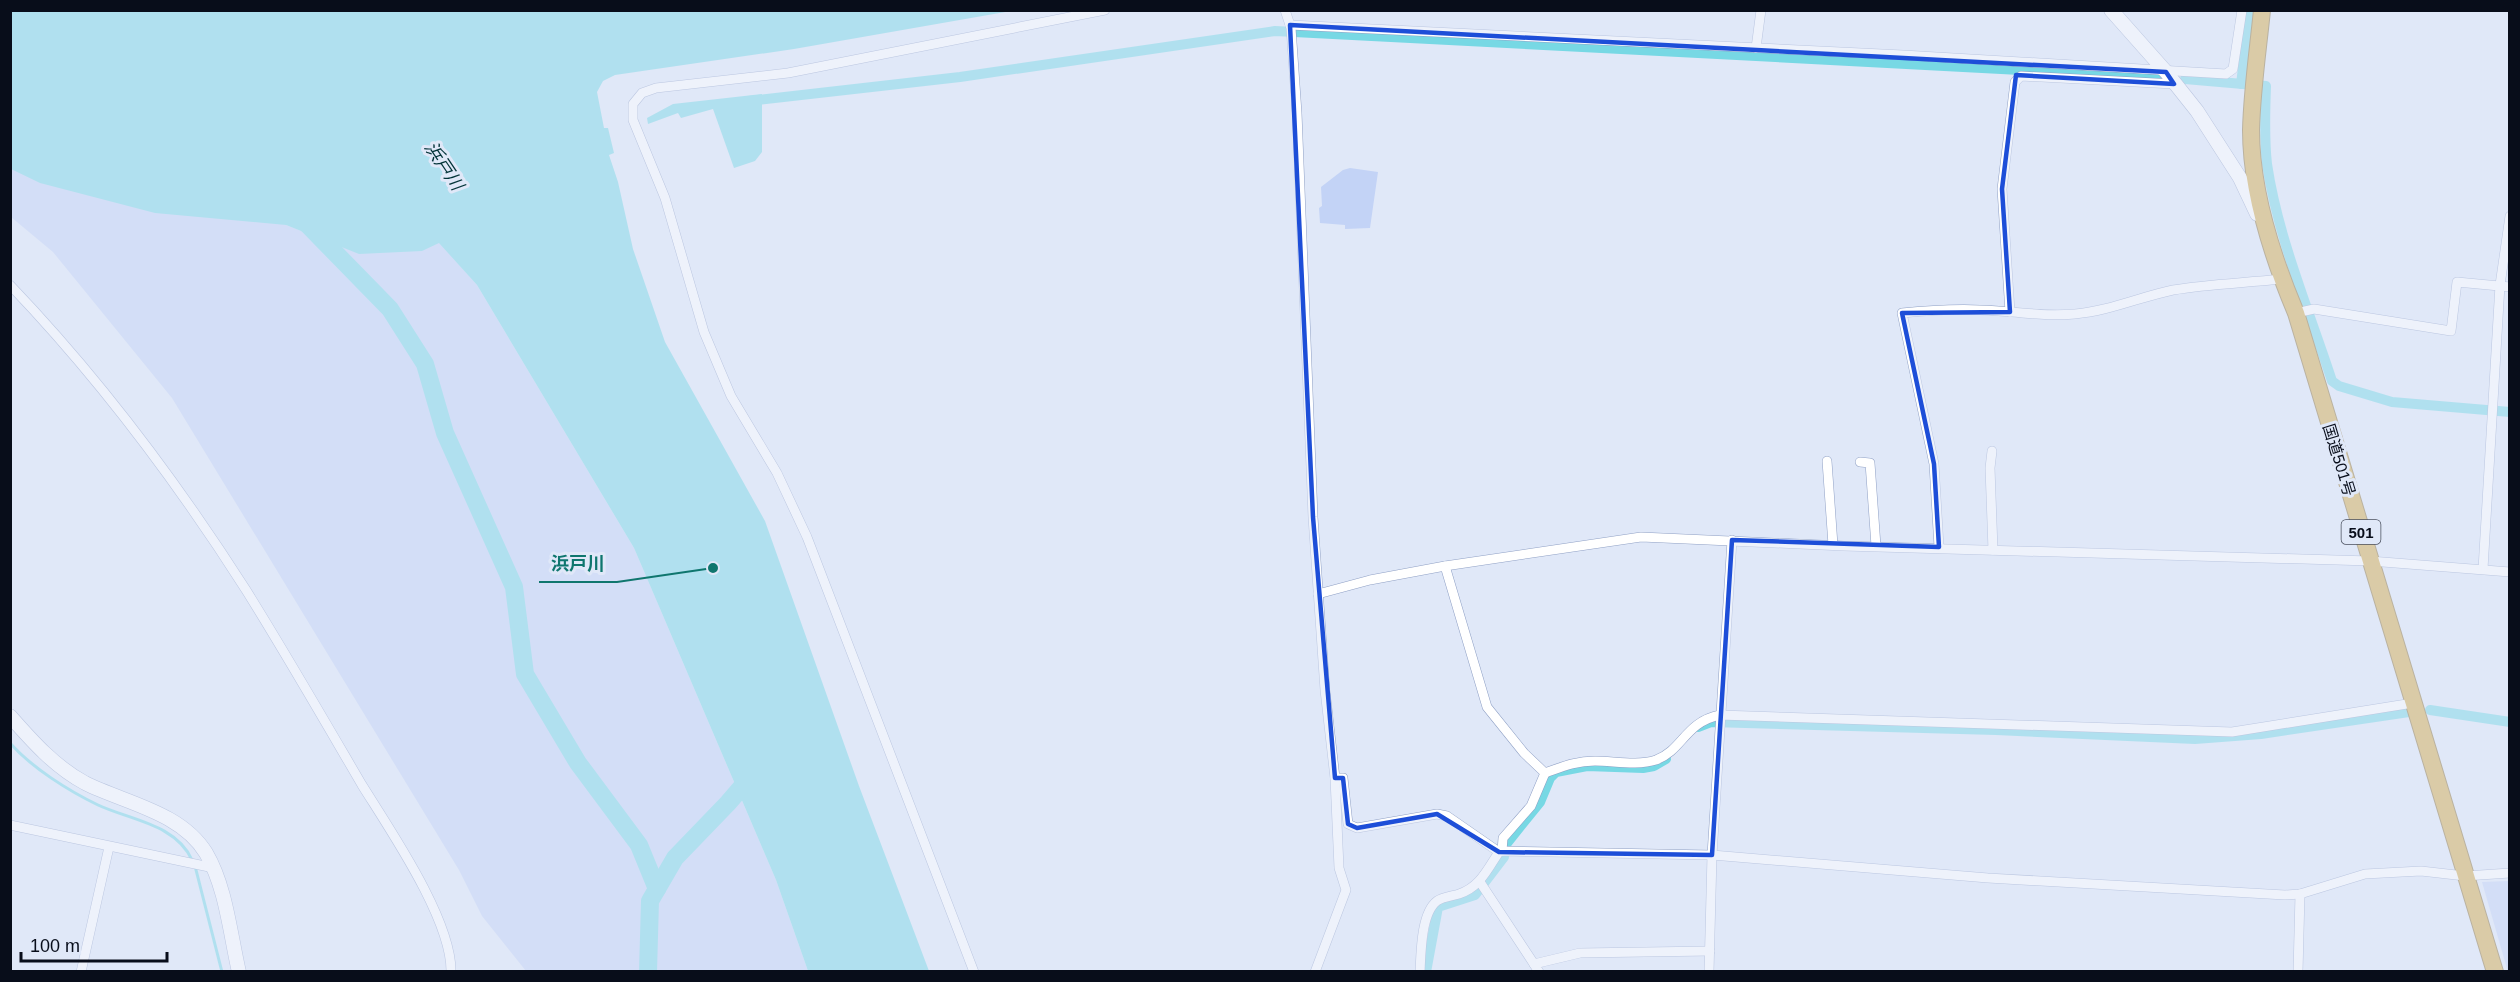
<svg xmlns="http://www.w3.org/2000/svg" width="2520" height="982" viewBox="0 0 2520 982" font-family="Helvetica,'Noto Sans JP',sans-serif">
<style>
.green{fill:#c3d3f6}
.water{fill:#77d8e4}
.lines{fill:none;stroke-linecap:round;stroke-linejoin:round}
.stream{stroke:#77d8e4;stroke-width:3}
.canal{stroke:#77d8e4;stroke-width:10}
.river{stroke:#77d8e4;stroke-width:18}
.street-casing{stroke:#8fa0c5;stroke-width:10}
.secondary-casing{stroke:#8fa0c5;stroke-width:15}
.highway-casing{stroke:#8c7237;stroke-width:18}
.street{stroke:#fff;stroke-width:9}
.secondary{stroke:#fff;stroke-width:14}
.highway{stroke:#d3a946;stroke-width:16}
.marked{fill:none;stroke:#1d4ed8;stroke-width:4.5;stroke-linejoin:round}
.labels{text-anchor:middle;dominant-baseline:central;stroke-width:6;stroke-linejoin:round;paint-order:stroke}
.shield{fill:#e0e8f8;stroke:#494f5d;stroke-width:1.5}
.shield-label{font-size:15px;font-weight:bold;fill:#080d1a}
.street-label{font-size:16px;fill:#080d1a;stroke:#e0e8f8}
.water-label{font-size:18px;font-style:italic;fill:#033439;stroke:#e0e8f8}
.leader{fill:none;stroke:#0f766e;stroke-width:2}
.callout-dot{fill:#0f766e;stroke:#e0e8f8;stroke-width:2}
.callout-label{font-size:18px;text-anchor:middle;font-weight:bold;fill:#0f766e;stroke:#e0e8f8;stroke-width:6;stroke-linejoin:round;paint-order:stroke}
</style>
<rect width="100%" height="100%" fill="#e0e8f8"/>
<g class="green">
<polygon points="10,148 286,225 358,253 439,242 477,285 634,548 776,880 808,971 526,971 482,916 459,870 172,398 53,252 11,217"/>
<polygon points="1350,168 1378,172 1370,228 1345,229 1345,225 1320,223 1319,208 1322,206 1321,187 1343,170"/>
<polygon points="2509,881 2510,971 2508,972 2482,882"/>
</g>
<g class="water">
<polygon points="11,10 1011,11 794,49 615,75 603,81 597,92 604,128 608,128 614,153 609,155 618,182 633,249 665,342 765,521 859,786 929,971 808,971 776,880 634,548 477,285 439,243 422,251 359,254 286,225 155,213 40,183 11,169"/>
<polygon points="762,94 762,152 755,161 734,168 713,109 681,118 678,113 648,124 647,118 673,104"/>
</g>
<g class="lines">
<g class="stream">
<path d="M10 743C32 768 69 791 98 805 130 820 176 824 192 860"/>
<polyline points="195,866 222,972"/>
</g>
<g class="canal">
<path d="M2185 79 2266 86C2265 112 2264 138 2267 164 2278 238 2309 310 2332 381L2339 386 2392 402 2510 412"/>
<polyline points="2241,84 2250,10"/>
<polyline points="749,101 960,77 1275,31 2156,77"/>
<polyline points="2430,710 2510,722"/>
<polyline points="1698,727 1711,722 1996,730 2195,739 2261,734 2409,712"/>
<polyline points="1507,843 1540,802 1550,778 1556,772 1587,766 1643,768 1654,766 1666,759"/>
<polyline points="1426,972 1438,907 1475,895 1504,857"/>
</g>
<g class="river">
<polyline points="307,224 390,309 425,364 445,433 514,587 525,674 578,763 639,845 657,889"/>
<polyline points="648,972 650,901 675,858 728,803 753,774"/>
</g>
<defs>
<g id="street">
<polyline points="1285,10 1291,28 1297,113 1313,517 1325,690 1335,778 1339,868 1346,890 1315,972"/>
<polyline points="1290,25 1903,55 2226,74 2233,69 2242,10"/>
<polyline points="1756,48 1761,10"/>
<path d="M10 285C99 378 177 482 246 590 286 654 324 720 362 785 390 830 452 920 451 972"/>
<polyline points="2010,312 2002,189 2015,82 2021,76 2174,84"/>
<polyline points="2296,313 2314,309 2451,331 2457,282 2510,287"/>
<polyline points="1992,451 1990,468 1993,550"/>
<polyline points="1827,461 1833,545"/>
<polyline points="1860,462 1870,463 1876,546"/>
<path d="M1939 547 1934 464 1902 313C1938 309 1976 308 2012 312 2036 314 2050 316 2075 314 2109 311 2140 297 2173 290 2208 284 2245 283 2281 279"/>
<polyline points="1445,566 1487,707 1524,753 1545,773 1531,806 1503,838 1502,851"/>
<polyline points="2483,569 2500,285 2510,216"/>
<polyline points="1318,594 1370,580 1445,566 1641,537 1844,546 2370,561 2510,572"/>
<path d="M1545 773C1562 767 1576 761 1595 761 1614 761 1637 766 1656 760 1683 750 1685 722 1720 715L2232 732 2413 703"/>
<polyline points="1335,778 1343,778 1348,824 1357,828 1437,814 1447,816 1499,852"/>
<polyline points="10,825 214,868"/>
<polyline points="1480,882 1534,964"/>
<polyline points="81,972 109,847"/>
<polyline points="974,972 807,537 777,473 731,396 704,332 665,198 633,120 633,104 642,93 656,88 788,73 1105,10"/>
<path d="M1420 972C1421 953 1421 913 1437 901 1442 897 1452 896 1459 894 1480 887 1487 870 1499 852L1502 851 1712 855 1988 878 2285 895 2300 894 2365 874 2421 871 2465 876 2510 873"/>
<polyline points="1539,972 1534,964 1580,953 1710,951"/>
<polyline points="1709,972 1712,855 1732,540"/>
<polyline points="2298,972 2300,894"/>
</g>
<g id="secondary">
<polyline points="2111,10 2166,72 2197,111 2240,178 2257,214"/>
<path d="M10 716C32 741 55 767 85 783 125 803 181 812 206 853 226 887 230 933 239 972"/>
</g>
<path id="highway" d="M2262 10C2258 50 2252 90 2251 130 2251 192 2272 256 2296 313L2495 972"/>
</defs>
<use href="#street" class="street-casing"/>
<use href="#secondary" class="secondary-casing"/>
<use href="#highway" class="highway-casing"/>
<use href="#street" class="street"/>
<use href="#secondary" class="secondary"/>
<use href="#highway" class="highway"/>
</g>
<path d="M0 0H2520V982H0ZM1290 25 2166 72 2174 84 2016 75 2002 189 2010 312 1902 313 1934 464 1939 547 1732 540 1712 855 1499 852 1437 814 1357 828 1348 824 1343 778H1335L1313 517Z" fill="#e0e8f8" fill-opacity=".55" fill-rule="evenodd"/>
<path class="marked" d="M1290 25 2166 72 2174 84 2016 75 2002 189 2010 312 1902 313 1934 464 1939 547 1732 540 1712 855 1499 852 1437 814 1357 828 1348 824 1343 778H1335L1313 517Z"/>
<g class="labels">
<rect class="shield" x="2341.5" y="520" width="39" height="24" rx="4.5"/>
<g class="shield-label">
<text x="2361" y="532">501</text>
</g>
<g class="street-label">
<text transform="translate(2339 460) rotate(73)">国道501号</text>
</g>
<g class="water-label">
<text transform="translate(444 166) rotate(56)">浜戸川</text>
</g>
</g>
<path class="leader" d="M713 568L617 582H539"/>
<circle class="callout-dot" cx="713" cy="568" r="6"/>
<g class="callout-label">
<text x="578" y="570">浜戸川</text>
</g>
<rect width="2520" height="982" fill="none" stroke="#080d1a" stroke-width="24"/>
<path d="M21 952v9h146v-9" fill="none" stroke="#080d1a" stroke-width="3"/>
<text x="30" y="952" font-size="18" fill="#080d1a" stroke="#e0e8f8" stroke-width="4.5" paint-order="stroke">100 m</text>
</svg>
